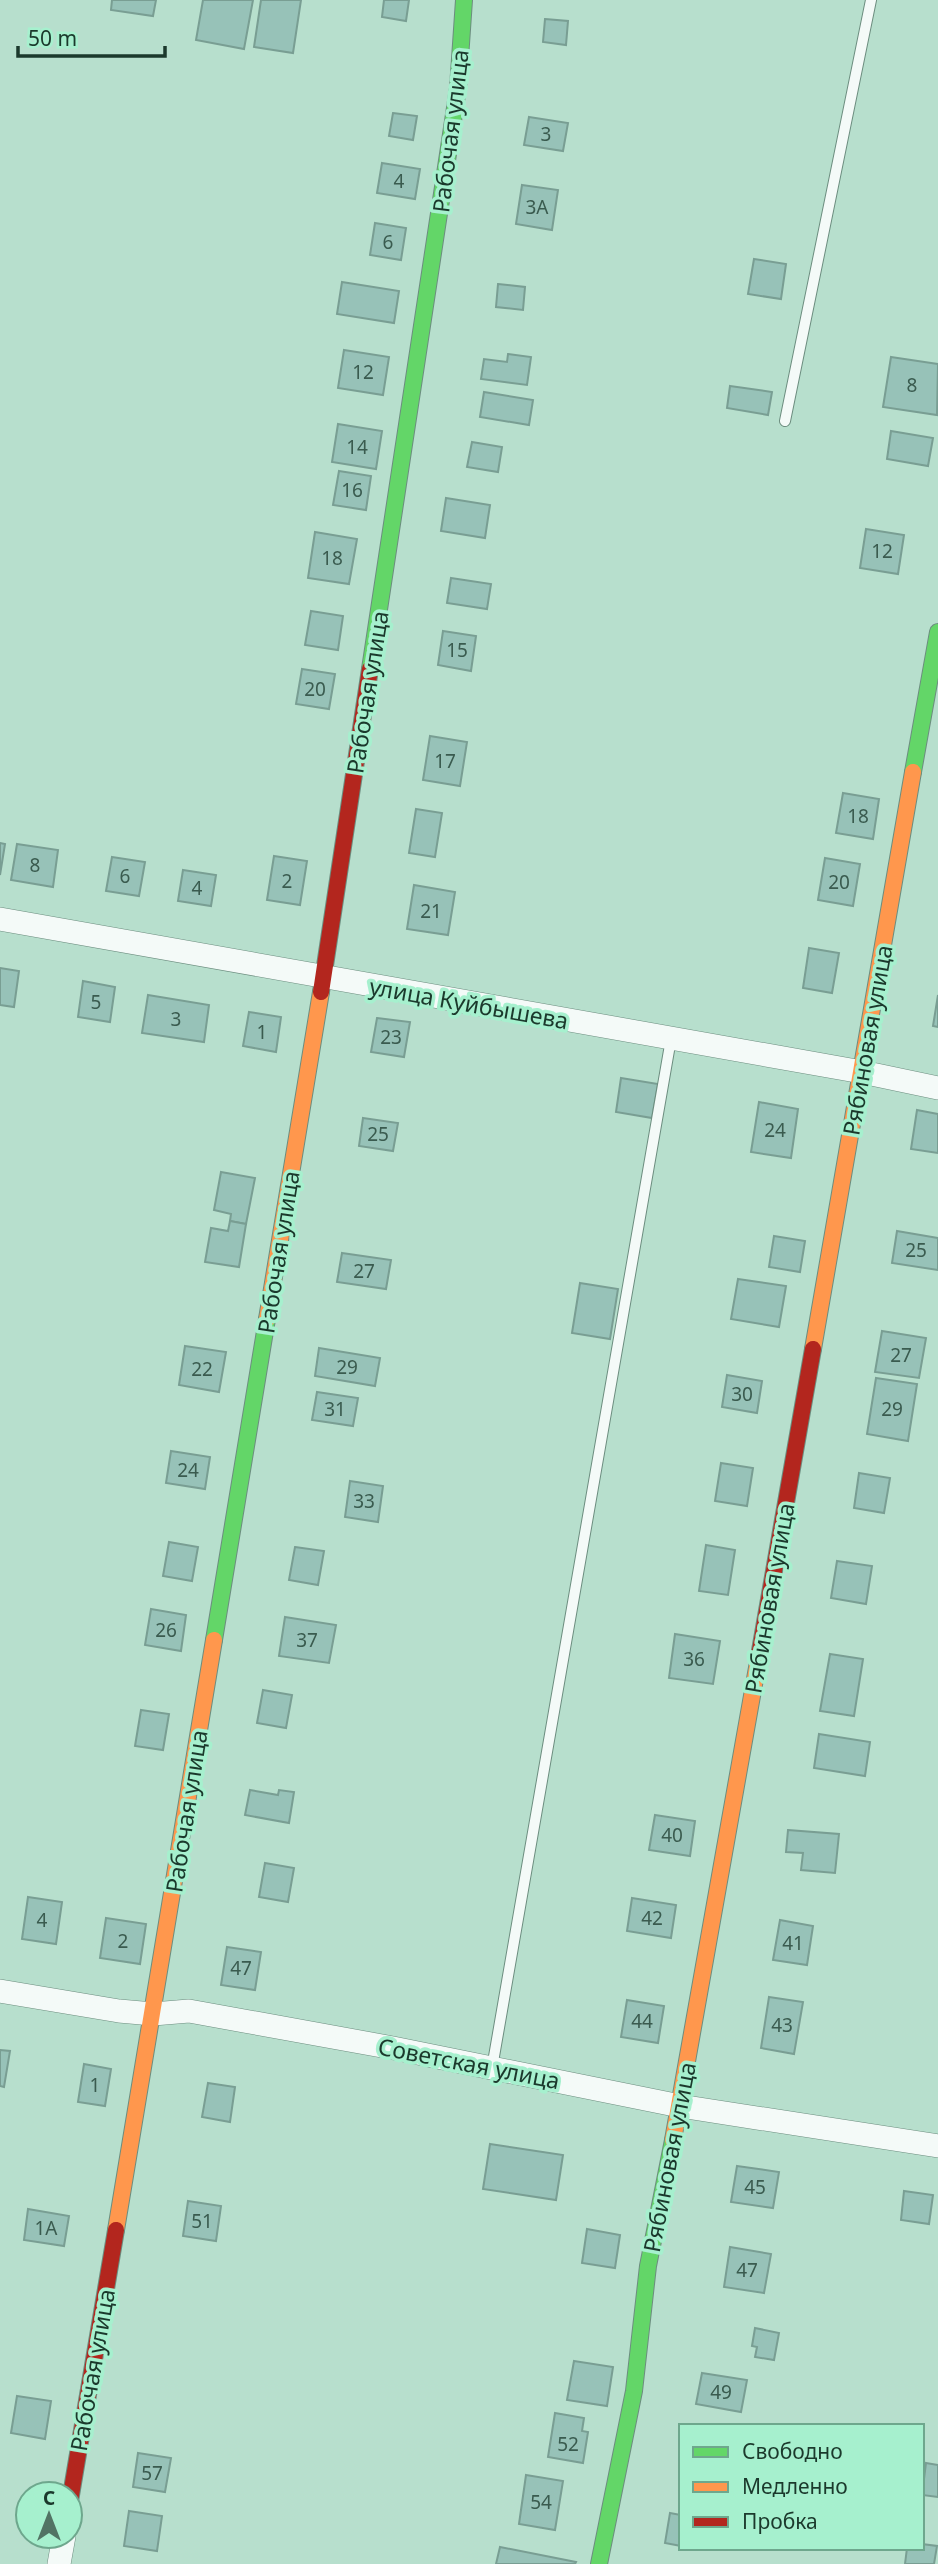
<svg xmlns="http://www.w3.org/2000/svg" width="938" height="2564" viewBox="0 0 938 2564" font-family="'Noto Sans',sans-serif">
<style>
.building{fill:#97c2b8;stroke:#799e93;stroke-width:2}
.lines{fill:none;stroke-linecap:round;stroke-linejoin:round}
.lane-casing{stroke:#6c8d7f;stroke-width:12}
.street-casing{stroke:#6c8d7f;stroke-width:24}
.fast-casing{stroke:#6c8d7f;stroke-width:18}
.slow-casing{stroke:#6c8d7f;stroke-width:18}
.jam-casing{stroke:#6c8d7f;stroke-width:18}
.lane{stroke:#f4faf8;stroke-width:10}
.street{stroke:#f4faf8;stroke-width:23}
.fast{stroke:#63d668;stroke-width:16}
.slow{stroke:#ff974d;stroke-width:16}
.jam{stroke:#b3261e;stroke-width:16}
.labels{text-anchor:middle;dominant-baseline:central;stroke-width:7;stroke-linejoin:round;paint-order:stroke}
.number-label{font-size:19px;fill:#3a5b4f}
.street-label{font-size:23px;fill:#1b392c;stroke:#a6f0ce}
</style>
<rect width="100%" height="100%" fill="#b7dfcd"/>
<g class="building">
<polygon points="112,0 156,0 153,16 111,10"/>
<polygon points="203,0 253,0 244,49 196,40"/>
<polygon points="261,0 301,0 293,53 254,47"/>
<polygon points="384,0 409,0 406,21 382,17"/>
<polygon points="545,19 568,21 566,45 543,42"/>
<polygon points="393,113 417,116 413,140 389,136"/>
<polygon points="529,117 568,123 563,151 524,145"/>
<polygon points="382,163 420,169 415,199 377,193"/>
<polygon points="522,185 558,190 552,230 516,224"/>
<polygon points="375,223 406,228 401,260 370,255"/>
<polygon points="754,259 786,264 781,299 748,294"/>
<polygon points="342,282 399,291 394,323 337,314"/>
<polygon points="498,284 525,287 523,310 496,307"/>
<polygon points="344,350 389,357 383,395 338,388"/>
<polygon points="508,354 531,357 527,385 481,379 484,359 507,362"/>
<polygon points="891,357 938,364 937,415 883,407"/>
<polygon points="730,386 772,392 768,415 727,408"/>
<polygon points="484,392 533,400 529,425 480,417"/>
<polygon points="338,424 382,431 376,469 332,462"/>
<polygon points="891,431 933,438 928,466 887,459"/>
<polygon points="472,442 502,447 498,472 467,467"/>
<polygon points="339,471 371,476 366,510 333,505"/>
<polygon points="446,498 490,505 485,538 441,531"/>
<polygon points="866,529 904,535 898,574 860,568"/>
<polygon points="315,532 357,539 349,584 308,578"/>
<polygon points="451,578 491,584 487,609 447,603"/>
<polygon points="311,611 343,616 338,650 305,645"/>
<polygon points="443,631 476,636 471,671 438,665"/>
<polygon points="302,669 335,674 329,709 296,704"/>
<polygon points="430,736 467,742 460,786 423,780"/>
<polygon points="843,793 879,799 873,839 836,833"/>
<polygon points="416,809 442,813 435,857 409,853"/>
<polygon points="0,843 5,844 0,875"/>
<polygon points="17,844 58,850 53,887 11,880"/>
<polygon points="274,856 307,861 300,905 267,900"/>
<polygon points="112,857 145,862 139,896 106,891"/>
<polygon points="825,858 860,864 853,906 818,900"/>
<polygon points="183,870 216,875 211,906 178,901"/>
<polygon points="414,885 455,892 448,935 407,929"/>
<polygon points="809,948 839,953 832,993 803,988"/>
<polygon points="0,968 19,971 14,1007 0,1005"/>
<polygon points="83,981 115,987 110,1022 78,1017"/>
<polygon points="148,995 209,1005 204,1042 142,1033"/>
<polygon points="938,995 938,1027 933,1026"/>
<polygon points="249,1012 281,1017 276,1052 243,1046"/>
<polygon points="377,1018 410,1022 404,1057 371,1052"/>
<polygon points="621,1078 658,1084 652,1118 616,1112"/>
<polygon points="759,1102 798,1109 791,1158 751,1152"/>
<polygon points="917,1110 938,1114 938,1153 911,1149"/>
<polygon points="363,1118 398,1123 393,1151 359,1146"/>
<polygon points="221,1172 255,1178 246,1224 230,1221 231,1214 214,1210"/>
<polygon points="230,1221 246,1224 239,1267 205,1262 211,1228 228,1231"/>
<polygon points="897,1231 938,1238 938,1270 892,1263"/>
<polygon points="774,1236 805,1241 800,1272 769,1267"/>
<polygon points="342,1253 391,1260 386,1289 337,1282"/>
<polygon points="738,1279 786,1286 779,1327 731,1319"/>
<polygon points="580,1283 618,1289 610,1339 572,1333"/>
<polygon points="882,1331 926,1338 919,1378 875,1372"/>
<polygon points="185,1346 226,1352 219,1392 179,1385"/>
<polygon points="319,1348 380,1358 375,1386 315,1376"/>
<polygon points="727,1375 762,1381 757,1413 722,1407"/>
<polygon points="876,1378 917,1384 908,1441 867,1434"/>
<polygon points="317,1392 358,1398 353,1426 312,1420"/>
<polygon points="171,1451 210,1457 205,1489 166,1483"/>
<polygon points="721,1463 753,1468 747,1506 715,1501"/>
<polygon points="859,1473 890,1478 884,1513 854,1508"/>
<polygon points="350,1481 383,1486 378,1522 345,1517"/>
<polygon points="169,1542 198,1547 192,1581 163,1576"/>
<polygon points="706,1545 735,1550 728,1595 699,1591"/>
<polygon points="295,1547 324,1551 318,1585 289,1580"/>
<polygon points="837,1561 872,1566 866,1604 831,1598"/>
<polygon points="151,1609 186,1615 181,1651 145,1645"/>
<polygon points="285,1617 336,1625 329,1663 279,1656"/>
<polygon points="675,1634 720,1641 713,1684 669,1678"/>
<polygon points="830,1654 863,1659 854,1716 820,1711"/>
<polygon points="263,1690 292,1695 286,1728 257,1723"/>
<polygon points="141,1710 169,1714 163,1750 135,1746"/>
<polygon points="819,1734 870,1742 865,1776 814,1768"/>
<polygon points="250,1790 278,1795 279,1790 294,1792 289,1823 245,1815"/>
<polygon points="655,1815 695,1821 690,1856 649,1850"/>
<polygon points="788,1830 839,1834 835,1873 801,1870 803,1853 786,1852"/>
<polygon points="265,1863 294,1868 288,1902 259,1897"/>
<polygon points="28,1897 62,1902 56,1944 22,1939"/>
<polygon points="632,1898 676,1905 671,1938 627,1931"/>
<polygon points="106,1918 146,1924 140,1964 100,1958"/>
<polygon points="780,1920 813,1926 807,1965 773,1960"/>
<polygon points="227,1947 261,1952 255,1990 221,1985"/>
<polygon points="769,1997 803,2002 794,2054 761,2048"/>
<polygon points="627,2000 664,2006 658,2043 621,2037"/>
<polygon points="0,2050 10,2051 4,2087 0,2086"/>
<polygon points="84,2064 111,2069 105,2106 78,2102"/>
<polygon points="208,2083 235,2087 230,2122 202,2117"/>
<polygon points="490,2144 563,2155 556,2200 483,2189"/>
<polygon points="737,2166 779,2172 773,2208 731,2202"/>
<polygon points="904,2191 933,2195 929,2224 901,2220"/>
<polygon points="188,2201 221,2206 216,2241 183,2236"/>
<polygon points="28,2209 69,2216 64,2246 24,2240"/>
<polygon points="587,2229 620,2235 615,2268 582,2263"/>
<polygon points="730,2247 771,2254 764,2293 724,2287"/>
<polygon points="755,2328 779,2333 774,2360 755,2357 757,2347 752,2346"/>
<polygon points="574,2361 613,2367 607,2406 567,2400"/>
<polygon points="702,2373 747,2380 741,2412 696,2404"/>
<polygon points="17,2396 51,2401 45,2439 11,2433"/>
<polygon points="555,2413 584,2418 582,2431 588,2432 583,2463 548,2457"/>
<polygon points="138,2453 171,2458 165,2492 133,2487"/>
<polygon points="926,2463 938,2465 938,2497 922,2495"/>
<polygon points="526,2475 563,2481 555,2530 519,2524"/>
<polygon points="129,2511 162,2516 157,2551 124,2546"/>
<polygon points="670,2513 681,2515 681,2546 665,2543"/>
<polygon points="922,2544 937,2546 934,2564 905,2564 907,2548 922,2548"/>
<polygon points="500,2547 576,2562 575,2564 496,2564"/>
</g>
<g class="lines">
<defs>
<g id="lane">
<polyline points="785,421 871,0"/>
<polyline points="492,2068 671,1039"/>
</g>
<g id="street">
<polyline points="0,919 862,1072 938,1088"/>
<polyline points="0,1991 119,2011 153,2014 189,2011 393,2048 680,2106 938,2146"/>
<polyline points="59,2564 64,2536"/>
</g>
<g id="fast">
<polyline points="370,669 458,88 464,0"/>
<polyline points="913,772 938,632"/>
<polyline points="214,1640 267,1319"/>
<polyline points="599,2564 634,2391 648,2266 673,2140"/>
</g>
<g id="slow">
<polyline points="267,1319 321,992"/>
<polyline points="813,1349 913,772"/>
<polyline points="673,2140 758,1662"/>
<polyline points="116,2230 214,1640"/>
</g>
<g id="jam">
<polyline points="321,992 370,669"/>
<polyline points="758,1662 813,1349"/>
<polyline points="70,2501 116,2230"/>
</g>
</defs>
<use href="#lane" class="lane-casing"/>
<use href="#street" class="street-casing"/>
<use href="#fast" class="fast-casing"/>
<use href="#slow" class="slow-casing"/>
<use href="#jam" class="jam-casing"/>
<use href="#lane" class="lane"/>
<use href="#street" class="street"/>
<use href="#fast" class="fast"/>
<use href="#slow" class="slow"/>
<use href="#jam" class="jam"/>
</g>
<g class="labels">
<g class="number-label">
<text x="546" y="134">3</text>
<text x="399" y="181">4</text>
<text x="537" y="207">3А</text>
<text x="388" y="242">6</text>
<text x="363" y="372">12</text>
<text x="912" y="385">8</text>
<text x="357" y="447">14</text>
<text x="352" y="490">16</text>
<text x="882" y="551">12</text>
<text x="332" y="558">18</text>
<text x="457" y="650">15</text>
<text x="315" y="689">20</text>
<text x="445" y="761">17</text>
<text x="858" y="816">18</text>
<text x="35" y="865">8</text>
<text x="125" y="876">6</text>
<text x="287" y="881">2</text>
<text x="839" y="882">20</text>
<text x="197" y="888">4</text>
<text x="431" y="911">21</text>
<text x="96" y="1002">5</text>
<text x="176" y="1019">3</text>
<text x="262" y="1032">1</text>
<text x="391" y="1037">23</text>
<text x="775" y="1130">24</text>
<text x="378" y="1134">25</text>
<text x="916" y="1250">25</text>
<text x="364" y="1271">27</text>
<text x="901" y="1355">27</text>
<text x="347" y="1367">29</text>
<text x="202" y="1369">22</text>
<text x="742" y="1394">30</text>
<text x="335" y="1409">31</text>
<text x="892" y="1409">29</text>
<text x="188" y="1470">24</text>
<text x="364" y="1501">33</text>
<text x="166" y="1630">26</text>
<text x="307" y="1640">37</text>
<text x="694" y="1659">36</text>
<text x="672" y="1835">40</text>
<text x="652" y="1918">42</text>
<text x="42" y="1920">4</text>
<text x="123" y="1941">2</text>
<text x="793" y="1943">41</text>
<text x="241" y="1968">47</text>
<text x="642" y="2021">44</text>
<text x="782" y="2025">43</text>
<text x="95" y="2085">1</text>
<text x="755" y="2187">45</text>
<text x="202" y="2221">51</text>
<text x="46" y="2228">1А</text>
<text x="747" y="2270">47</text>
<text x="721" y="2392">49</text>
<text x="568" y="2444">52</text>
<text x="152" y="2473">57</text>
<text x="541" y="2502">54</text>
</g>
<g class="street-label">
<text transform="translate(450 131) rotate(-83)">Рабочая улица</text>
<text transform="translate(367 692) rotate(-81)">Рабочая улица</text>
<text transform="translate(469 1003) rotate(10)">улица Куйбышева</text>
<text transform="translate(867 1040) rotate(-80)">Рябиновая улица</text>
<text transform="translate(278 1252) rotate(-81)">Рабочая улица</text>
<text transform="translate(769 1598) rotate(-80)">Рябиновая улица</text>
<text transform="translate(186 1811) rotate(-81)">Рабочая улица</text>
<text transform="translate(469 2063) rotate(11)">Советская улица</text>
<text transform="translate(669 2157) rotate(-79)">Рябиновая улица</text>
<text transform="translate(92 2370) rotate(-80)">Рабочая улица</text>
</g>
</g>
<rect x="679" y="2424" width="245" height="126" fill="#a6f0ce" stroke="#6ea78d" stroke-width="2"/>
<rect x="693" y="2447" width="35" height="10" fill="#63d668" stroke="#6ea78d" stroke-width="2"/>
<text x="742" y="2459" font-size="21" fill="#1b392c">Свободно</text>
<rect x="693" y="2482" width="35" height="10" fill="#ff974d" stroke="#6ea78d" stroke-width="2"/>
<text x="742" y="2494" font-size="21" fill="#1b392c">Медленно</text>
<rect x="693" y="2517" width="35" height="10" fill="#b3261e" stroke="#6ea78d" stroke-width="2"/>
<text x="742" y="2529" font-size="21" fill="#1b392c">Пробка</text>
<g transform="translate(49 2515)"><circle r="33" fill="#a6f0ce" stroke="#6ea78d" stroke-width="2"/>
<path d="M0-5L12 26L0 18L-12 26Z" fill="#527364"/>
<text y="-10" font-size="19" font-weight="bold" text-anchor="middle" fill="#1b392c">С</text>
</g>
<path d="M18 46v10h147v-10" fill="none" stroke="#1b392c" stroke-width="3.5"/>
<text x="28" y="46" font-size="21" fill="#1b392c" stroke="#a6f0ce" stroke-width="5" paint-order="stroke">50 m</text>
</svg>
